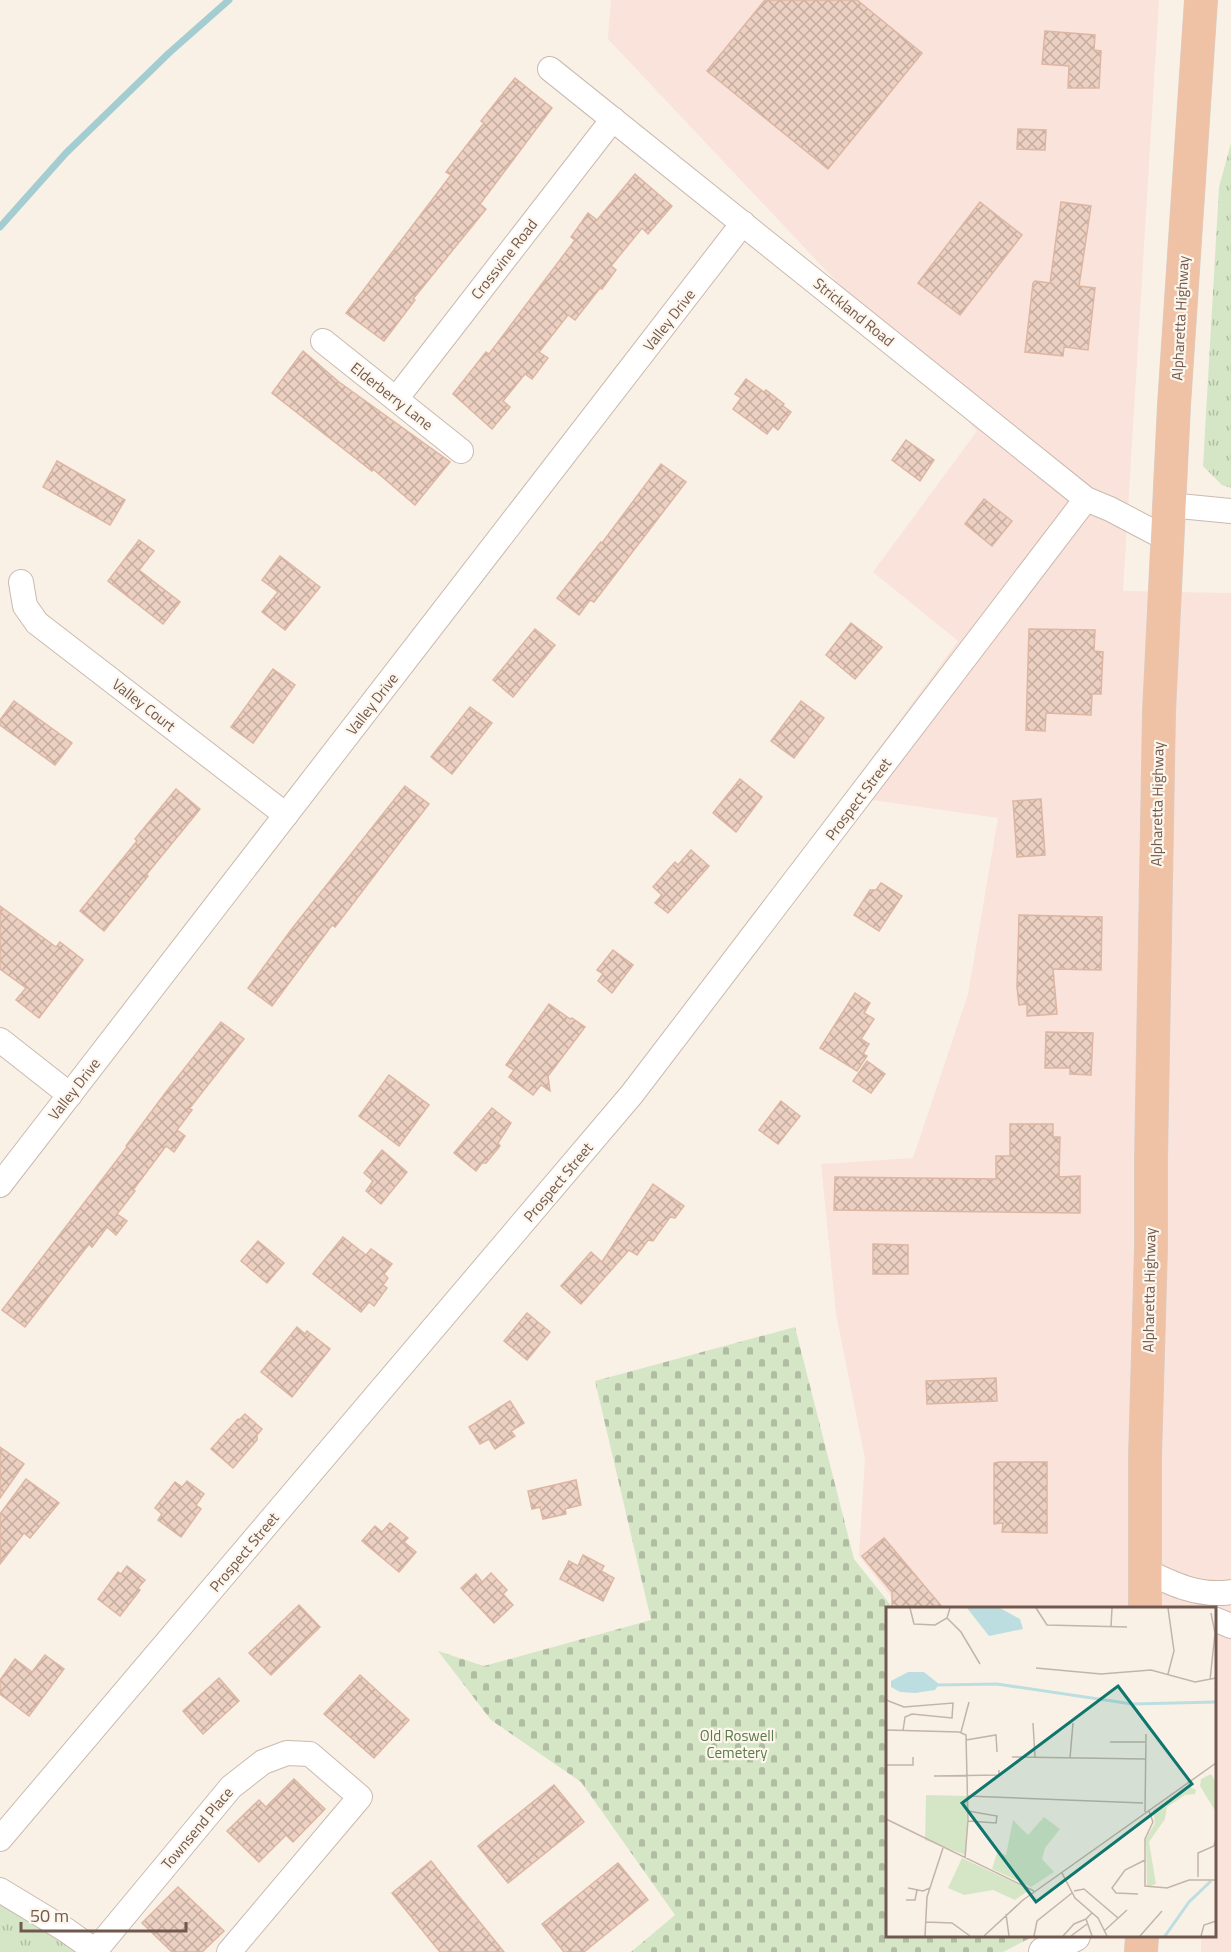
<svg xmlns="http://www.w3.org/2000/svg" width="1231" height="1952" viewBox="0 0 1231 1952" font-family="'Titillium Web',sans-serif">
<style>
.commercial{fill:#f9e3db}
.grass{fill:url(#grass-tufts)}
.cemetery{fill:url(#cemetery-stones)}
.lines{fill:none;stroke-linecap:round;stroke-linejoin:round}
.stream{stroke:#a4cdd2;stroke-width:7}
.building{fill:url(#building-cross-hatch);stroke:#ddb6a3;stroke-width:1.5}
.minor-casing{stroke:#cbb9ae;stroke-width:26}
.tertiary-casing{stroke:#cbb9ae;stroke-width:32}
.trunk-casing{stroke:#d7d0cd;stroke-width:34}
.minor{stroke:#fff;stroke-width:24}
.tertiary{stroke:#fff;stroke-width:30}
.trunk{stroke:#f0c2a5;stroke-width:33}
.labels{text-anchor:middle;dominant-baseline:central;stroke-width:4.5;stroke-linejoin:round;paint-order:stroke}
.street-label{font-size:15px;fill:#71584e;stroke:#fdf6ec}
.park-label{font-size:15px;fill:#5b7a4a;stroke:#fdf6ec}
.inset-river{fill:none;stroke:#bddee1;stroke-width:3}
.inset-road{fill:none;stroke:#c3b4a9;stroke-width:1.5}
.view{fill:#0f766e;fill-opacity:0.15;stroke:#0f766e;stroke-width:3}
.inset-edge{fill:none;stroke:#71584e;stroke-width:3}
</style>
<defs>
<pattern id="grass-tufts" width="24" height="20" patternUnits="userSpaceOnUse" patternTransform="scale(1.5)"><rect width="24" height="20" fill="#d5e6c6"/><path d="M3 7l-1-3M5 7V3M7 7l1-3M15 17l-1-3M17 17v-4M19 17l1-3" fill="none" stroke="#b1bda3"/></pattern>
<pattern id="cemetery-stones" width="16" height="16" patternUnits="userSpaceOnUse" patternTransform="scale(1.5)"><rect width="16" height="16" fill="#d5e6c6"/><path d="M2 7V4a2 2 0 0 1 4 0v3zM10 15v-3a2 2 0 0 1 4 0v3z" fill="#b1bda3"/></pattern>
<pattern id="building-cross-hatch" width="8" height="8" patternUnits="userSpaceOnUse" patternTransform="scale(1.5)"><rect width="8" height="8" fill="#ecd0c1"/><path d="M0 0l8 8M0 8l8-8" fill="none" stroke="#c4ac9f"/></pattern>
</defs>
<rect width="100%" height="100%" fill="#faf1e6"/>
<polygon class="commercial" points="611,0 1159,0 1123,591 1231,593 1231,1952 1201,1952 1201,1936 1214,1936 1214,1608 900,1608 859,1556 865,1459 836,1314 821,1164 913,1158 968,994 998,818 844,796 958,641 873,572 977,431 608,39"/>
<g class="grass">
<polygon points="1231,143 1231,488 1222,485 1203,466 1219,187"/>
<polygon points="0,1879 97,1952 0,1952"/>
</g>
<polygon class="cemetery" points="795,1327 854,1559 893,1608 888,1608 888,1936 1034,1936 1003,1952 631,1952 675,1915 581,1782 491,1720 438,1651 484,1666 651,1620 595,1381"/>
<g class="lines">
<polyline class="stream" points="0,227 66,153 169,53 229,0"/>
</g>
<g class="building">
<polygon points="765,0 857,0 922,53 828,169 707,71"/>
<polygon points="1045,31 1095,35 1094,50 1101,51 1099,88 1068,88 1069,66 1042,64"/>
<polygon points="515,78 552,108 480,204 486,209 413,299 415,300 384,341 346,313 451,175 446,172 484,123 481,121"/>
<polygon points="1018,129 1046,130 1045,150 1017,149"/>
<polygon points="635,174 672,206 648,234 642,228 611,266 616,270 602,289 600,288 575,320 568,315 539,352 548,358 532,379 525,374 503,401 510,407 492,429 453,394 486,352 489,354 575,240 571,237 588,213 597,220"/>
<polygon points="980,202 1022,235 960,315 918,283"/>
<polygon points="1061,202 1091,206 1079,286 1095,288 1088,350 1064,347 1063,356 1025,352 1033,283 1035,281 1050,283"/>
<polygon points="303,351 339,382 450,462 415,505 373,469 372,471 272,393"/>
<polygon points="746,379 764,392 766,390 784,404 783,406 791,412 778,430 773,426 767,434 733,409 741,398 735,394"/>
<polygon points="906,440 934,460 920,481 892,460"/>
<polygon points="57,461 125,500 110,525 43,487"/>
<polygon points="661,464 686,482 594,602 590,600 579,615 557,598 601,542 602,543"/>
<polygon points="984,499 1012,521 992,546 965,524"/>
<polygon points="139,540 154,551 139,570 180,602 163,624 108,581"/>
<polygon points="280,556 320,587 285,630 262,612 278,592 262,580"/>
<polygon points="851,623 882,647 855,679 826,655"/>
<polygon points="535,629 555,645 513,697 493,680"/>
<polygon points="1029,629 1095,630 1094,651 1103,652 1101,694 1092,694 1091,715 1046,713 1045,731 1026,730"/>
<polygon points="273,669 295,685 253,743 231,727"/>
<polygon points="14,701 72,743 55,765 0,725 0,720"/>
<polygon points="801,701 824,718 794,758 771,741"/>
<polygon points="470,707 492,723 452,774 431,757"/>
<polygon points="740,779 762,797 736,832 713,813"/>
<polygon points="405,786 429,804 335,927 332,925 272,1006 248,988 291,930"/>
<polygon points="176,789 200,809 146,875 148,876 104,931 80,911 137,841 135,839"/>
<polygon points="1041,799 1045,855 1017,857 1013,801"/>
<polygon points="691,850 709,866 668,913 655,903 662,895 653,887 675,862 678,865"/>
<polygon points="881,883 902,896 879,931 854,915 870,890 876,890"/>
<polygon points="0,906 56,947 60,942 83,960 39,1018 16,1000 26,988 0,969"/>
<polygon points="1019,915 1102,917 1101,970 1053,969 1057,1014 1027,1016 1027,1004 1019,1005 1017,987"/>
<polygon points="613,950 633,965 612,993 598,981 603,974 597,970"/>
<polygon points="855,993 870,1003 864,1013 874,1019 861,1039 869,1044 863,1054 867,1056 857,1071 820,1048"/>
<polygon points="549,1004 570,1019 572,1018 585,1027 548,1076 550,1091 541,1085 533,1095 509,1077 514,1070 506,1065"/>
<polygon points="221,1022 244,1039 189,1109 192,1110 177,1130 185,1136 174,1152 166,1146 133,1190 135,1191 117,1214 127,1221 116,1235 107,1227 92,1247 89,1244 25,1327 2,1310 127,1147 126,1146 166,1092"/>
<polygon points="1046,1032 1093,1033 1091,1075 1070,1074 1070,1068 1045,1068"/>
<polygon points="867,1061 885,1074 871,1093 853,1081"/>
<polygon points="389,1075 429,1105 399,1146 359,1116"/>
<polygon points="781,1101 800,1116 778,1144 759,1130"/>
<polygon points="492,1108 511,1123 498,1143 500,1146 486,1163 482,1163 476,1171 454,1153"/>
<polygon points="1010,1124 1053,1124 1053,1137 1060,1137 1059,1177 1080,1176 1080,1213 834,1210 835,1177 996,1179 996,1156 1010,1156"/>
<polygon points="382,1150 407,1172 381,1204 366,1191 373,1181 364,1173"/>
<polygon points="653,1184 684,1206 675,1218 670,1217 653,1241 648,1240 637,1255 629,1250 581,1304 561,1286 591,1252 602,1262"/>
<polygon points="343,1237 366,1255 371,1249 392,1264 384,1274 388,1278 383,1285 387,1288 374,1306 369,1302 361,1312 313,1274"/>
<polygon points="258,1241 284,1263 267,1283 241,1261"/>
<polygon points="873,1244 908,1245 908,1274 873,1274"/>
<polygon points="527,1313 550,1332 527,1360 504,1341"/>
<polygon points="297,1327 305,1334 307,1331 330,1349 292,1397 261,1372"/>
<polygon points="996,1378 997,1401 927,1404 926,1381"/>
<polygon points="510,1401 524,1423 511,1431 515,1436 495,1449 489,1439 480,1444 469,1427"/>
<polygon points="245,1414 262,1429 257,1435 257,1440 233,1468 211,1449 238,1419 239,1420"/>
<polygon points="0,1447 24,1464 0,1498"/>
<polygon points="999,1462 1047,1462 1047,1533 1002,1532 1003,1523 994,1524 994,1463"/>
<polygon points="26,1479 59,1503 30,1538 24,1533 0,1564 0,1514"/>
<polygon points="576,1480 581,1505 565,1509 566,1514 543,1519 540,1507 532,1509 528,1491"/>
<polygon points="187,1481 204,1494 196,1505 201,1509 181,1537 158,1520 162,1514 155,1508 175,1482 182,1487"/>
<polygon points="390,1523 408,1538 404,1542 416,1552 399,1572 362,1541 375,1526 382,1532"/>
<polygon points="884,1538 943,1608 892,1608 892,1592 862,1556"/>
<polygon points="583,1555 604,1566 601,1571 614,1578 603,1601 560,1579 569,1561 578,1566"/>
<polygon points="127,1566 145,1580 138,1588 140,1590 120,1616 98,1599 118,1572 121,1574"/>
<polygon points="491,1573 507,1590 503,1594 513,1605 494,1623 461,1588 476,1574 482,1582"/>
<polygon points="299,1605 320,1627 271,1675 249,1653"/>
<polygon points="45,1655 64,1669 29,1716 0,1694 0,1680 15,1659 32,1672"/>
<polygon points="360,1675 409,1720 374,1758 324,1714"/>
<polygon points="219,1678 239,1701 203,1734 183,1711"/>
<polygon points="294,1779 325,1809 293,1842 286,1835 259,1862 227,1831 259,1800 266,1807"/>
<polygon points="554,1785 584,1822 508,1883 478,1846"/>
<polygon points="431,1861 461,1899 504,1952 440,1952 392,1893"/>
<polygon points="618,1863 648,1900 584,1952 564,1952 542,1924"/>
<polygon points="178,1887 224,1931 202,1952 172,1952 142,1923"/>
</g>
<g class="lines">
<defs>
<g id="minor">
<polyline points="550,69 1086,499 1110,509 1167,539"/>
<polyline points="323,341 461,451"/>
<polyline points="396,399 613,119"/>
<polyline points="1169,505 1231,511"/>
<polyline points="21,582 25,606 37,623 286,815"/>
<polyline points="0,1040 70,1095"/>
<polyline points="0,1185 743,223"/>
<path d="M1144 1570C1172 1584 1199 1597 1231 1592"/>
<polyline points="1214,1619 1231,1626"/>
<polyline points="0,1839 632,1094 1086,499"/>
<polyline points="0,1890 66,1930 97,1952"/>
<polyline points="95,1951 231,1787 263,1762 287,1753 310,1754 360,1797 229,1952"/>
</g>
<polyline id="tertiary" points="1044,1952 1075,1936"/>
<g id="trunk">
<polyline points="1145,1608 1145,1457 1151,1248 1151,1161 1159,712 1174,405 1201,0"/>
<polyline points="1141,1952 1142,1936"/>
</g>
</defs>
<use href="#minor" class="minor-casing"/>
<use href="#tertiary" class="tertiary-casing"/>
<use href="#trunk" class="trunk-casing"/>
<use href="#minor" class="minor"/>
<use href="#tertiary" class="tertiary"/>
<use href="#trunk" class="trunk"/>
</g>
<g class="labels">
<g class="street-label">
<text transform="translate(504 259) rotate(-52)">Crossvine Road</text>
<text transform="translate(854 312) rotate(39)">Strickland Road</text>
<text transform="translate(1180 318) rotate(-87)">Alpharetta Highway</text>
<text transform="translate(669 320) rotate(-52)">Valley Drive</text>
<text transform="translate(392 396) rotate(38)">Elderberry Lane</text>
<text transform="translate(372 704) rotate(-52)">Valley Drive</text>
<text transform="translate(144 705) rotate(38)">Valley Court</text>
<text transform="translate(858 799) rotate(-53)">Prospect Street</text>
<text transform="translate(1157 804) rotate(-89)">Alpharetta Highway</text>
<text transform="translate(74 1089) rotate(-52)">Valley Drive</text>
<text transform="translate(558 1182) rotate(-50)">Prospect Street</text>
<text transform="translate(1149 1290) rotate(-89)">Alpharetta Highway</text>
<text transform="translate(244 1552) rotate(-50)">Prospect Street</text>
<text transform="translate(197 1828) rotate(-50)">Townsend Place</text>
</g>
<g class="park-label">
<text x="737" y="1735">Old Roswell<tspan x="737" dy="17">Cemetery</tspan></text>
</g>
</g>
<g transform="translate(886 1607)">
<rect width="330" height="330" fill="#faf1e6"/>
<path d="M325 167 330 175V205L314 179 315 172ZM304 180 310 183 309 187 299 188 281 200 279 212 263 235 270 277 261 280 260 232 269 216 267 203ZM40 188 82 189 80 248 39 233Z" fill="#d5e6c6"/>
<path d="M158 210 174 222 159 241 156 252 168 265 145 280 106 262 111 246 120 248 127 213 142 228ZM76 251 142 282V284L129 293 107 283 78 288 62 281Z" fill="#d5e6c6"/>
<path d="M42 192H61L60 226 41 225ZM62 210 80 211 78 240 61 239Z" fill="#d5e6c6"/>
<path d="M81 1H114L134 12 137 22 103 29ZM22 65H38L53 77 49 83 29 86 14 85 5 80V74Z" fill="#bddee1"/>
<path class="inset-river" d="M51 78 111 77 246 97 330 95M279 329 303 295 325 274"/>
<path class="inset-road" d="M24 1 28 17 49 18 61 11 64 1M150 1 161 18 241 20M61 11 75 25 94 57M225 20 226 1M150 61 215 67 265 63 309 75 330 71M282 67 288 44 282 1M324 73 329 26 325 6M0 93 18 100 67 96 66 111 26 107 19 110 17 124M147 116 149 150M0 123 73 125 80 128 82 213 79 251M75 125 83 95M80 133 110 128 111 145M224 135H259M126 150 259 152M184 151 187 116M0 158H27V150M48 169 113 168V163M81 189 257 196M82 204 111 209 110 216 82 214M263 204 267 215 259 232V279L281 281 303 273H330M259 205 260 127M0 212 148 284M176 266 189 291 212 311 221 329M312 270V246L328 239 330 232M22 281 37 284 44 281M188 284 198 282 232 311M252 287 230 286 226 281 239 263 259 253M20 293H29L31 283M120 307 123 329M40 315 66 316 84 329M218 324 241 303M39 329 41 290 57 241M98 329 137 293 330 156M148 329 151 314 186 286M177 329 188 317 200 312M185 329 201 317M206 329 200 312 206 306M254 329 276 304M315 329 318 318 330 314"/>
<path class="view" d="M232 79 306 177 150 295 76 196Z"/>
<rect width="330" height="330" class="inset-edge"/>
</g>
<path d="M21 1922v9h165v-9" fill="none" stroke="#71584e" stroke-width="3"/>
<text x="30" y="1922" font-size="18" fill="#71584e" stroke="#fdf6ec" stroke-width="4.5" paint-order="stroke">50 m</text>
</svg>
